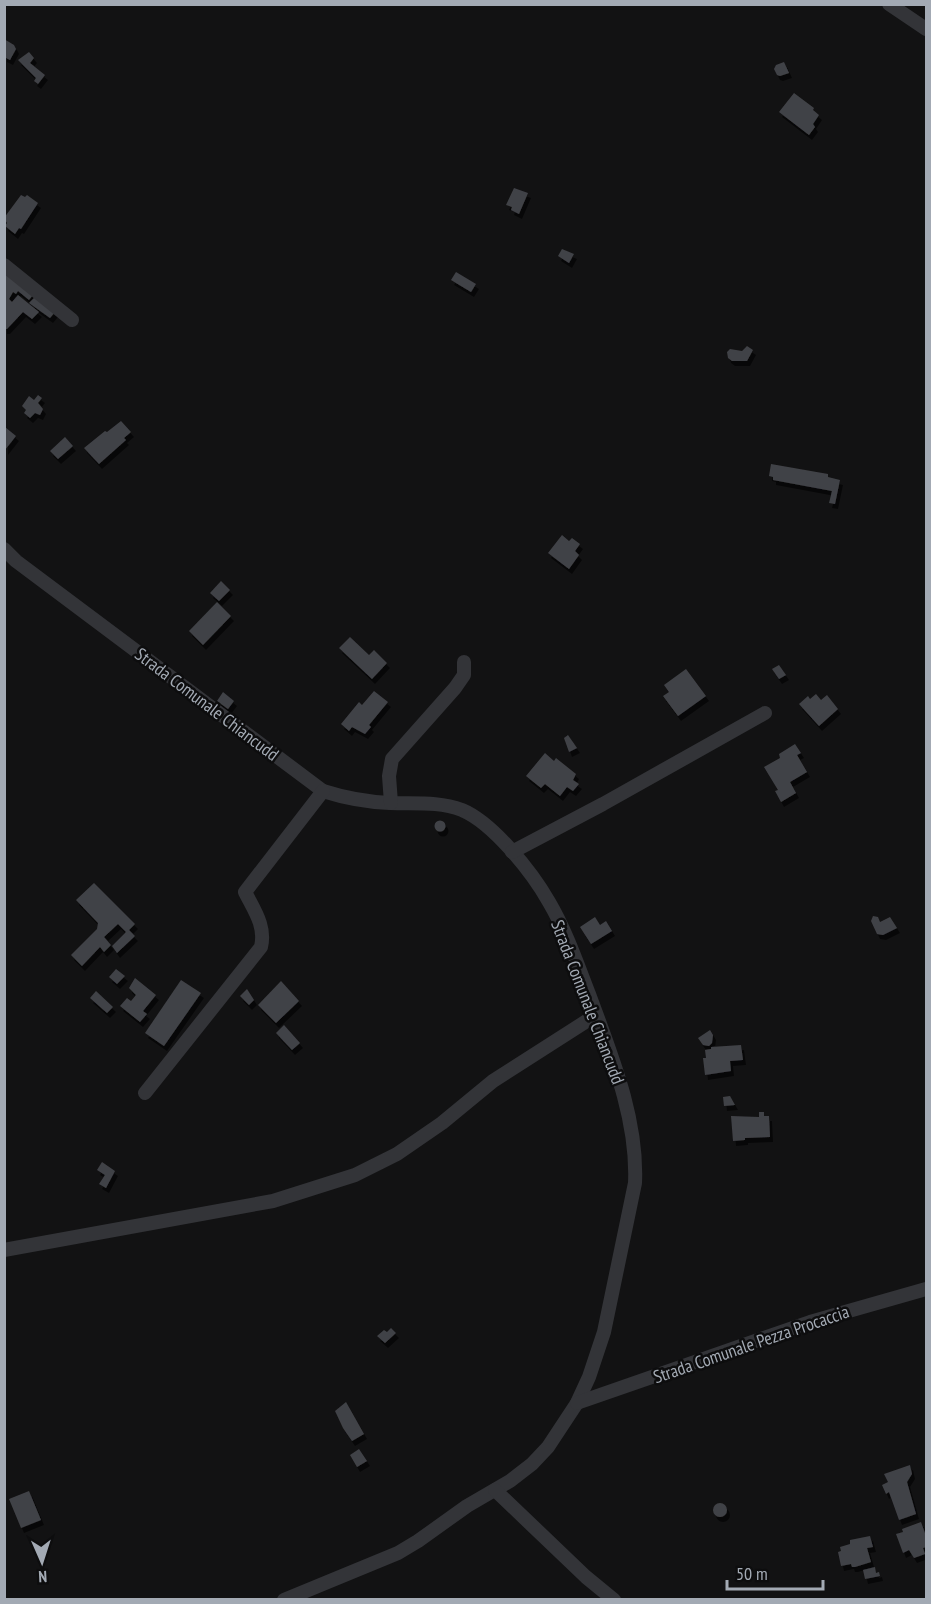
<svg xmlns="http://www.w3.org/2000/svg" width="931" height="1604" viewBox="0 0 931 1604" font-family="'PT Sans Narrow',sans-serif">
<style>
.building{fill:#414247;filter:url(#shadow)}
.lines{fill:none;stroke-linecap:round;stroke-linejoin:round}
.street{stroke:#333438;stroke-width:14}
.labels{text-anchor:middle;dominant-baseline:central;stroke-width:5;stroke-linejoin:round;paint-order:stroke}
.street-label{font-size:18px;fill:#a3aab4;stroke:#0d0d0e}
</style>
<defs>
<filter id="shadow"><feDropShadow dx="3" dy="5" stdDeviation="0" flood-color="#0009"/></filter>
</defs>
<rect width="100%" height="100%" fill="#121213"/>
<g class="building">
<polygon points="4,39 14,45 16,49 10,60 4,57"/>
<polygon points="29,52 34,58 30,63 45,75 38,84 34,81 36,78 18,60"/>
<polygon points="784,62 789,73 780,76 777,75 774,69 776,65"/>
<polygon points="794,93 814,108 813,110 819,115 813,124 815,127 809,135 779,112"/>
<polygon points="514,188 528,193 519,214 511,210 512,207 506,205"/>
<polygon points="21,195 25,197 27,195 38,203 21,229 19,228 15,234 5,226 7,223 4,218"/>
<polygon points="562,249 574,254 569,263 558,256"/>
<polygon points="4,272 33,295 29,300 18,291 16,294 13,292 9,299 12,302 18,295 39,312 32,319 23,312 7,329 4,329"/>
<polygon points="456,272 476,284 471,292 451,280"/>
<polygon points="35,297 55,312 50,318 29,303"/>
<polygon points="747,346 753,350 747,361 732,361 728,358 727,352 730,349 742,351"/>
<polygon points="38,395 42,398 38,403 43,409 40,415 35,413 30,418 24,413 26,410 22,406 29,396 34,400"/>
<polygon points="121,421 131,432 124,438 126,440 99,464 84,448 105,431 107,432"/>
<polygon points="5,427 16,436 5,450"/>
<polygon points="65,437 73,446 58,459 50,451"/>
<polygon points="771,464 828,474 828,477 840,480 835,504 829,503 832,491 773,480 773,477 769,476"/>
<polygon points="562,535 569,541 572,538 580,544 575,551 579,555 569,569 548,553"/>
<polygon points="221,581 230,590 219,601 210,593"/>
<polygon points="217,602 231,616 203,645 189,631"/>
<polygon points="350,637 369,655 374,650 387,663 372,679 339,648"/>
<polygon points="779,665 786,675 779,679 772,669"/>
<polygon points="686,669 706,696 678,716 663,696 669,692 664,685"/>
<polygon points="374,691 388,702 369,725 371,727 365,734 352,727 349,731 341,724 359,702 362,705"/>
<polygon points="223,692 234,701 228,709 217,701"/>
<polygon points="816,694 821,700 827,695 838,709 819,726 799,704 808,696 810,699"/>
<polygon points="568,735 577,748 569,752 564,738"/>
<polygon points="795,744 801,753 797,755 807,772 790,782 796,793 781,802 775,791 778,790 764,767 780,758 779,754"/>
<polygon points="545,753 554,761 556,758 576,774 573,780 579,784 573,791 567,787 560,796 545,784 541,788 526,776"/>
<circle cx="440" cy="826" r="5.5"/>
<polygon points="94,883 135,924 129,930 135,936 117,953 112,946 126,932 118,924 104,937 111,945 104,952 100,947 82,966 71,955 97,929 98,923 76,900"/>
<polygon points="873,916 878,917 880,922 890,917 897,928 883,935 877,934 871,921"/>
<polygon points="595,917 600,925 606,921 612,931 591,944 580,927"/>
<polygon points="116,969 125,976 117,984 109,977"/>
<polygon points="135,978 156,995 143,1011 147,1014 140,1022 120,1006 127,998 131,1001 136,995 129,988"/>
<polygon points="181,980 201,993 164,1046 145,1033"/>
<polygon points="281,981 299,1001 276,1023 258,1005"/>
<polygon points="247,989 254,1000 249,1005 240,996"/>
<polygon points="96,991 113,1007 107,1013 90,998"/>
<polygon points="284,1025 300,1043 292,1050 276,1033"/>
<polygon points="710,1030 713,1035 712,1043 709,1046 703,1045 698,1038"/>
<polygon points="741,1045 743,1060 730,1061 731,1071 705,1075 703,1058 706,1058 705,1050 711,1049 711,1047"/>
<polygon points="730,1096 735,1105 724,1106 723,1097"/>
<polygon points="759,1112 764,1112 764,1116 769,1116 770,1137 745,1138 745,1140 733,1141 731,1116 759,1117"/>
<polygon points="102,1162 115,1171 106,1188 99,1184 105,1175 97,1170"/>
<polygon points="391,1328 396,1333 385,1343 377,1336 384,1330 387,1332"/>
<polygon points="346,1402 364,1434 352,1441 343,1428 335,1411"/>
<polygon points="359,1449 367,1461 357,1467 350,1455"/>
<polygon points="910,1465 912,1474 907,1482 916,1514 899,1520 889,1492 886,1494 882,1485 888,1482 884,1474"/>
<polygon points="29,1491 41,1520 21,1528 9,1499"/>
<circle cx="720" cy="1510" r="7"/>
<polygon points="921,1522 926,1536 926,1547 923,1548 925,1554 914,1558 909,1550 903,1553 896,1534 903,1532 902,1529"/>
<polygon points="870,1536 873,1547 867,1548 871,1562 855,1567 852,1567 851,1564 841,1566 838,1552 841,1551 840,1547 850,1544 850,1540"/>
<polygon points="875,1567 876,1573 879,1572 880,1576 865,1579 863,1570"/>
</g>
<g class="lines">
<g class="street">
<polyline points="889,4 926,29"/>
<polyline points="4,265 72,320"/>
<path d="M4 549 16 561 323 791C345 798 366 802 390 803 415 804 438 801 462 810 493 823 532 872 549 902 566 931 577 963 589 994 611 1054 638 1119 635 1183L604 1332 589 1377 577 1403 548 1447 532 1464 510 1481 467 1506 418 1541 398 1553 284 1600"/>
<polyline points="391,803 389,776 392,759 455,688 464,675 464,662"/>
<polyline points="512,852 603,804 765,713"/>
<path d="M145 1093 261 947C266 926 254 910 245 892L323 791"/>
<polyline points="4,1250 273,1201 355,1175 397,1154 442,1123 493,1081 596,1015"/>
<polyline points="577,1403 810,1322 926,1289"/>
<polyline points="495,1490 586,1577 614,1600"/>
</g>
</g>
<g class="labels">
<g class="street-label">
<text transform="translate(207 704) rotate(37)">Strada Comunale Chiancudd</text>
<text transform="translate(588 1002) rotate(69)">Strada Comunale Chiancudd</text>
<text transform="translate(751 1344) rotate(-19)">Strada Comunale Pezza Procaccia</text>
</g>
</g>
<rect width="931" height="1604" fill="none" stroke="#a3aab4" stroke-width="12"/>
<g transform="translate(42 1562) rotate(177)" stroke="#0d0d0e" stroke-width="4.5" paint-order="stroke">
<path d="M0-4.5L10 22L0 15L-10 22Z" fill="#a3aab4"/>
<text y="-9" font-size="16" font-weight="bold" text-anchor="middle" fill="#a3aab4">N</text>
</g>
<path d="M727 1580v9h96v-9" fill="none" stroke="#a3aab4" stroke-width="3"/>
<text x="736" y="1580" font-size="18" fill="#a3aab4" stroke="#0d0d0e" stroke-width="4.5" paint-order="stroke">50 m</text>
</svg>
